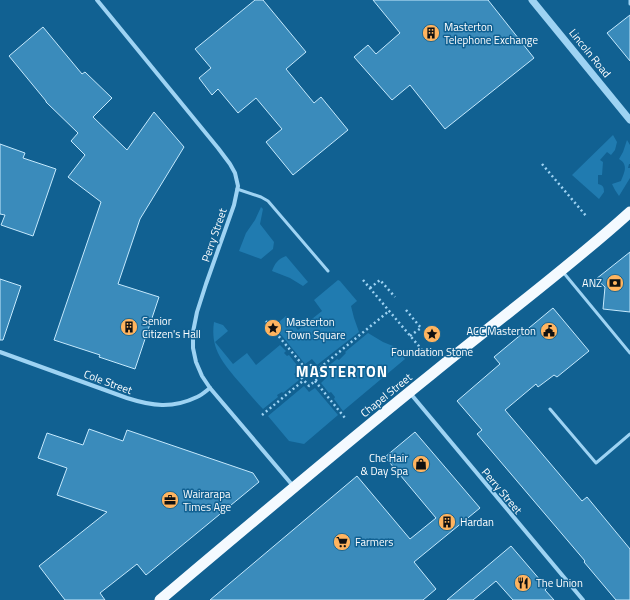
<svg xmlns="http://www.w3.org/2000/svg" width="630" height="600" viewBox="0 0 630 600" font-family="'Titillium Web',sans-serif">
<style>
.green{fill:#207bb0}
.building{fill:#3a8bbb;stroke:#c5e9fd}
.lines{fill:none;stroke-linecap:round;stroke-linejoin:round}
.path{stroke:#9ed3f3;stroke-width:2.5;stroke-dasharray:2 3;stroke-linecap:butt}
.service{stroke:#9ed3f3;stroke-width:3}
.minor{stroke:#9ed3f3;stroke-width:4}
.tertiary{stroke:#9ed3f3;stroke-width:7}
.trunk{stroke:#f4faff;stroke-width:11}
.labels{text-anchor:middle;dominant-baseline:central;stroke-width:3;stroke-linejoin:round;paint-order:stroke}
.poi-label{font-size:11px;fill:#fff;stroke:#116192;text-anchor:start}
.street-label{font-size:11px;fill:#fff;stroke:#116192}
.district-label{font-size:15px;font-weight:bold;letter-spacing:1px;fill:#fff;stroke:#116192}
</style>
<rect width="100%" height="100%" fill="#116192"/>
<g class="green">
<path d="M613 135 617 142 615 150 611 155 607 152 600 160 603 162 602 175H598V184C603 185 604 187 604 192L599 199 572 175Z"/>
<path d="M627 140 630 145V164H629L628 168H630V178L619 196 615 190 612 184 621 181C624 173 629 165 619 159L623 152Z"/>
<polygon points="261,207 263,209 260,224 274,242 273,249 261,259 239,251 246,233 255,220"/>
<path d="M286 256 308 282 303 286 290 278 272 271C275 263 278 259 286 256Z"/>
<polygon points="338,280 340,281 357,301 351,306 354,318 359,332 317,365 312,359 305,364 274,326 286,316 298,330 322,311 314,300"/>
<path d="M214 322 223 325 228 331 215 342 233 364 247 353 256 365 280 345 286 351 284 353 287 356 289 355 300 369 294 374 299 380 283 393 282 392 277 395 278 397 263 409C255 401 248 392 240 383 223 363 210 349 214 322Z"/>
<polygon points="368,333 383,342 393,346 405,359 343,411 334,399 335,397 331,392 329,393 321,383 327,377 322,371 337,359 339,360 346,353 345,352"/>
<polygon points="304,386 309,392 315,388 338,415 304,444 289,441 268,416"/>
</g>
<g class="building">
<polygon points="255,0 263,0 306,52 286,69 314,103 321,97 348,130 293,175 266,142 282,129 256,98 238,113 218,89 212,95 199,78 211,68 195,49"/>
<polygon points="373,0 488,0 534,58 445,129 410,85 392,100 354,57 368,45 376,54 400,33"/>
<polygon points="630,15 630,61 607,33"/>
<polygon points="43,27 82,74 85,72 112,98 93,117 127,150 154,112 184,147 140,219 118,284 159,297 135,369 99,357 100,355 54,340 101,202 68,177 85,155 71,141 78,133 46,102 46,101 9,56"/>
<polygon points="0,144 25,153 23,158 56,169 33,236 1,225 5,215 0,214"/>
<polygon points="630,252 630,312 603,309 605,287 596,279"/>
<polygon points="0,279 21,286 3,340 0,340"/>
<polygon points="553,308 589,351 557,377 554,375 538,387 536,384 505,410 582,501 587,497 630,549 630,600 616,600 584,562 585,561 477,434 482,430 457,401 500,364 494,357"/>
<polygon points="89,429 123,441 127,430 253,473 259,482 146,575 137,564 100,593 105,600 65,600 39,566 107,512 57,495 67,468 38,458 47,433 83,445"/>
<polygon points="415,432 480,508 414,562 436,589 423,600 210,600 357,476 410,539 436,518 385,457"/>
<polygon points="511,546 547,588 545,590 554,600 513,600 496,581 473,600 447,600"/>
</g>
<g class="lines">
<g class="path">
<polyline points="542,164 587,217"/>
<polyline points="363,280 423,351"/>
<polyline points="370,288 380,280 395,297"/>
<polyline points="406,310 421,328 410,336"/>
<polyline points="266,321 306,369"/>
<polygon points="311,365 321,376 309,386 299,375"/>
<polyline points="316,371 389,311"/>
<polyline points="315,381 345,418"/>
<polyline points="262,415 304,380"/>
</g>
<g class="service">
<polyline points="630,0 630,4"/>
<polyline points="237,189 261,197 268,201 328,271"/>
<polyline points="563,272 630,353"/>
<polyline points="550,409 596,463 630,434"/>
</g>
<g class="minor">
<polyline points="97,0 218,148 230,164 235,173 238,186 234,205 206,284 197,312 193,332 193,348 196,362 202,376 210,388 294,487"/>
<path d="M0 352 127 398C152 406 172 409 197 397 202 395 206 391 210 388"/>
<polyline points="410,393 583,600"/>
</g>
<polyline class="tertiary" points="532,0 630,120"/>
<path class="trunk" d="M160 600C250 524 341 447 433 373 499 319 567 269 630 212"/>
</g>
<defs>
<symbol id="building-disc" viewBox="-11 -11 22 22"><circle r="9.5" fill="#ffb45f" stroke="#116192"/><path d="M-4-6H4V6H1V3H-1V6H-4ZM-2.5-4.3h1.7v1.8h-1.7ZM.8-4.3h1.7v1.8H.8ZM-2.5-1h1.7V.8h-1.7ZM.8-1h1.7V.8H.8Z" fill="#111"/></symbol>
<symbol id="bank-disc" viewBox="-11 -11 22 22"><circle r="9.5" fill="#ffb45f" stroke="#116192"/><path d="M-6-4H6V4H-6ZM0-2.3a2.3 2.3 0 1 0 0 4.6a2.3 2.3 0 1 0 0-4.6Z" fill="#111"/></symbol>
<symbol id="sight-disc" viewBox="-11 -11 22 22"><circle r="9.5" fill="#ffb45f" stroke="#116192"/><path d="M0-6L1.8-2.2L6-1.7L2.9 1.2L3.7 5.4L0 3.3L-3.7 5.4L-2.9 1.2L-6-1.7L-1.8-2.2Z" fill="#111"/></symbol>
<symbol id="civic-disc" viewBox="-11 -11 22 22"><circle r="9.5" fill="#ffb45f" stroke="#116192"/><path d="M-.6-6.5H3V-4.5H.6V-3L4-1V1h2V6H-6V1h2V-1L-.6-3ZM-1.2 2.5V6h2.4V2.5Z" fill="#111"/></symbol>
<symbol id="shop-disc" viewBox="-11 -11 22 22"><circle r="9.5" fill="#ffb45f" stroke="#116192"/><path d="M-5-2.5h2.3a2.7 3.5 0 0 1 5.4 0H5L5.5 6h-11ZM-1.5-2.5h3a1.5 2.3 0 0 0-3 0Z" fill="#111"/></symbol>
<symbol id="office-disc" viewBox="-11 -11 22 22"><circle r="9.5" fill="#ffb45f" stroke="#116192"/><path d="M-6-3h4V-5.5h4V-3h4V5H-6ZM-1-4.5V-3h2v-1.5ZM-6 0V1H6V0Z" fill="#111"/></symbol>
<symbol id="supermarket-disc" viewBox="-11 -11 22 22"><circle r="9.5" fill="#ffb45f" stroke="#116192"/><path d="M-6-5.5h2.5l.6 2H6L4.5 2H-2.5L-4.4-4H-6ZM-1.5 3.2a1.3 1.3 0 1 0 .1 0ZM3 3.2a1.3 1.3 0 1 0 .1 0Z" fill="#111"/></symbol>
<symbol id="restaurant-disc" viewBox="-11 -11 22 22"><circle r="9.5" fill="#ffb45f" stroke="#116192"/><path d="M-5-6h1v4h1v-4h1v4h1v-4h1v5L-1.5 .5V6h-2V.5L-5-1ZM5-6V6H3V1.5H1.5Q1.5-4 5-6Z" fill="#111"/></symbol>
</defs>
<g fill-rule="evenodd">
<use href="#building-disc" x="421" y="23" width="20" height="20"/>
<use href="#bank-disc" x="605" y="273" width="20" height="20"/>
<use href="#building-disc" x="119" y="317" width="20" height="20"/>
<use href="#sight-disc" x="263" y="318" width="20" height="20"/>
<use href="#civic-disc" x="539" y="321" width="20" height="20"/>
<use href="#sight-disc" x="422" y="324" width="20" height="20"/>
<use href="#shop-disc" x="411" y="454" width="20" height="20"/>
<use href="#office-disc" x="160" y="490" width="20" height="20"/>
<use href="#building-disc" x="437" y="512" width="20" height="20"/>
<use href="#supermarket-disc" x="332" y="532" width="20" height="20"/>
<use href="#restaurant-disc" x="513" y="573" width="20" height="20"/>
</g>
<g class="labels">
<g class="poi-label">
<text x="444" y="27">Masterton<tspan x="444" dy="13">Telephone Exchange</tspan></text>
<text x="602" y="283" text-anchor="end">ANZ</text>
<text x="142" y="321">Senior<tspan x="142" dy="13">Citizen's Hall</tspan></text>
<text x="286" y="322">Masterton<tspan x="286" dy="13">Town Square</tspan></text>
<text x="536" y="331" text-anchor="end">ACC Masterton</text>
<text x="432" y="352" text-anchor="middle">Foundation Stone</text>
<text x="408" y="458" text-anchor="end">Che Hair<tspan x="408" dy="13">&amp; Day Spa</tspan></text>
<text x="183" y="494">Wairarapa<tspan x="183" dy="13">Times Age</tspan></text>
<text x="460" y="522">Hardan</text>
<text x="355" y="542">Farmers</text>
<text x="536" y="583">The Union</text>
</g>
<g class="street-label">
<text transform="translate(590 53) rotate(51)">Lincoln Road</text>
<text transform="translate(214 235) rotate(-71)">Perry Street</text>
<text transform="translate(108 382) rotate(20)">Cole Street</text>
<text transform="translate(386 395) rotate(-39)">Chapel Street</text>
<text transform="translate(502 491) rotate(50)">Perry Street</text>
</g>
<g class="district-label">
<text x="342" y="371">MASTERTON</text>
</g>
</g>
</svg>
